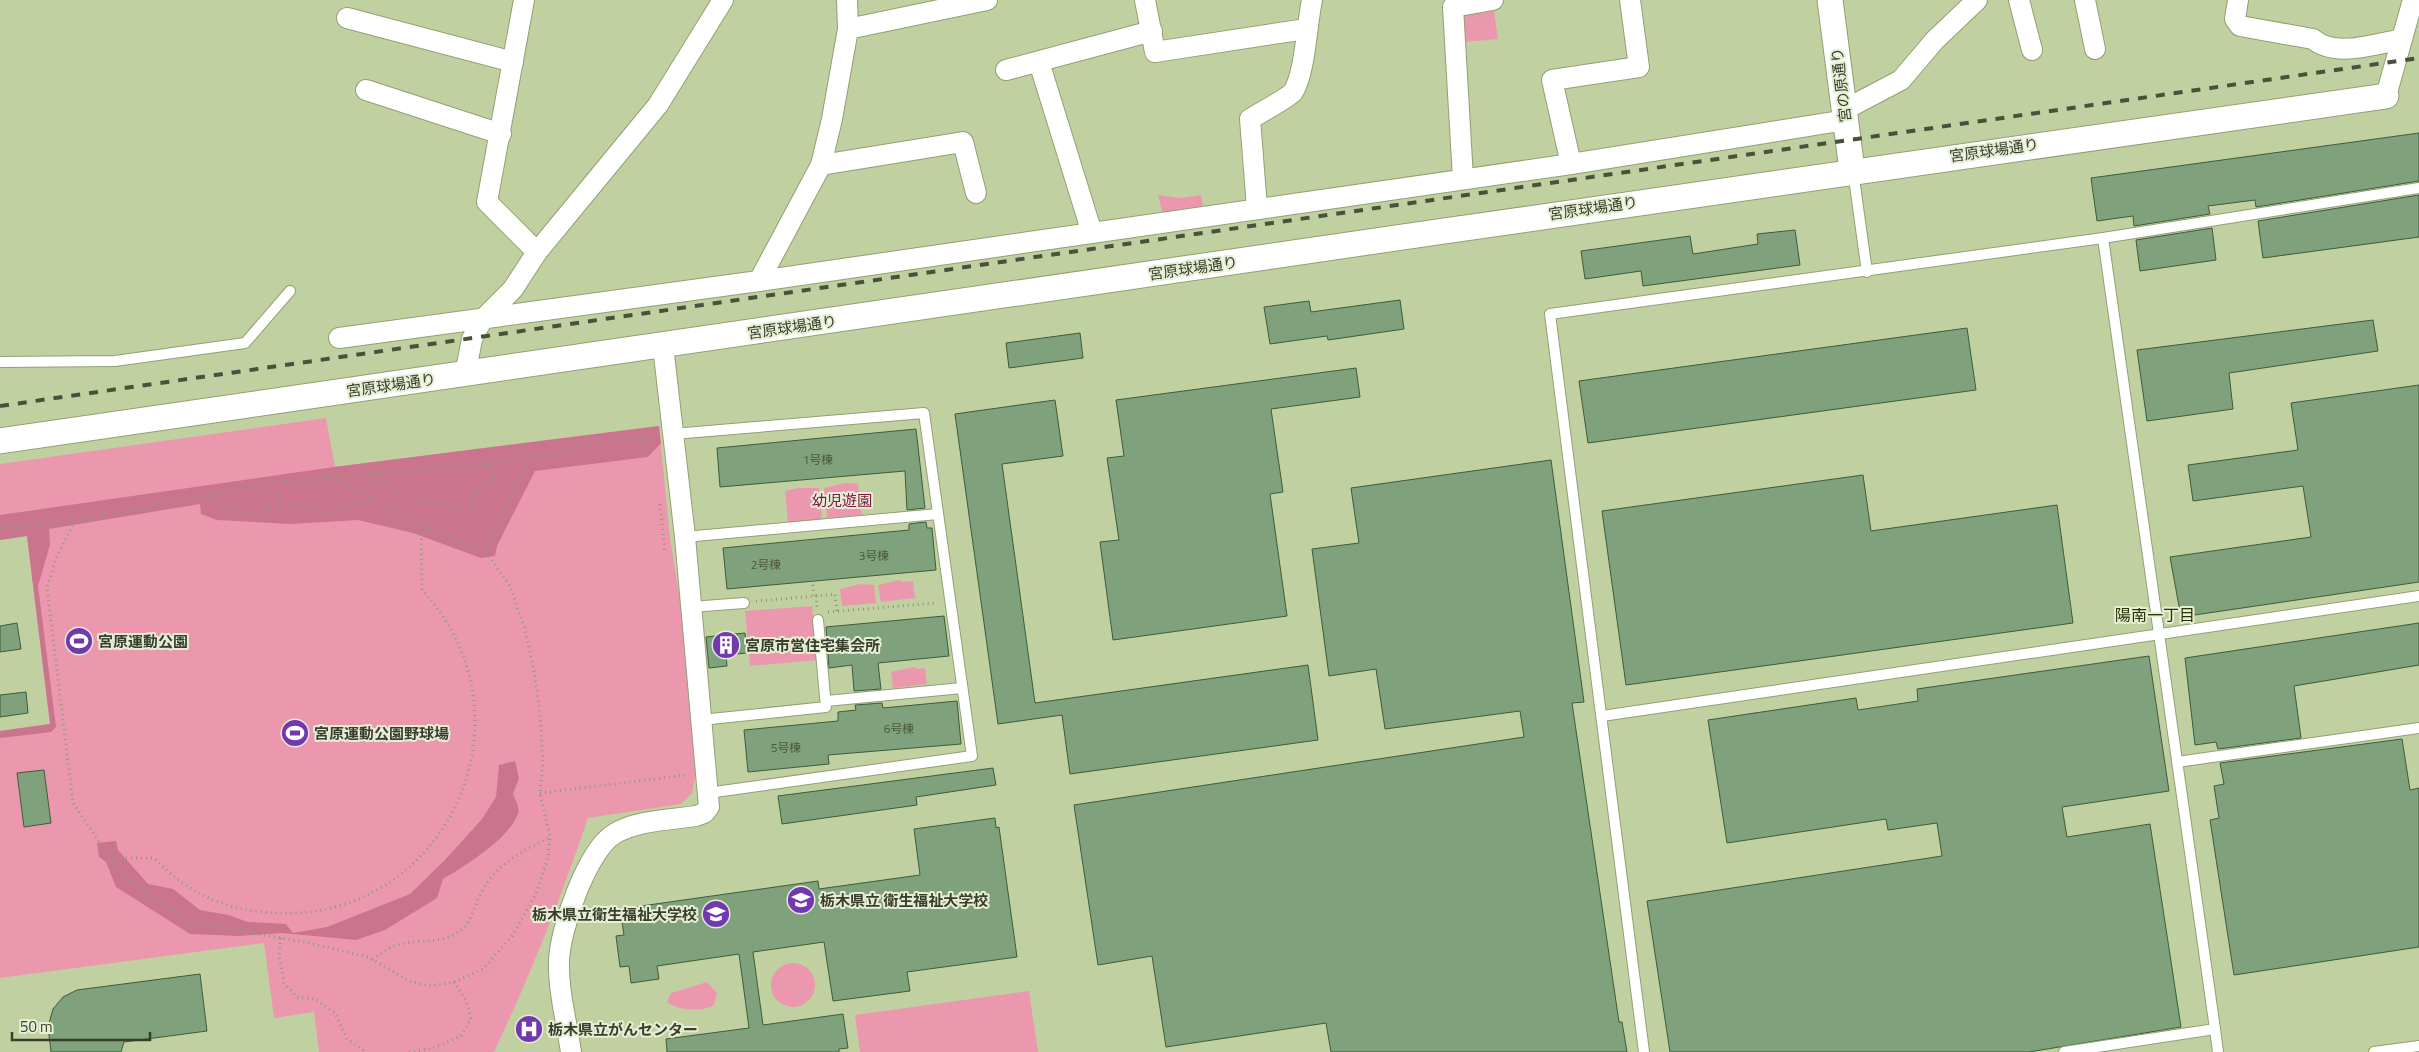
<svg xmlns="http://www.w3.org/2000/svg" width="2419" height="1052" viewBox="0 0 2419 1052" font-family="'Titillium Web','Noto Sans JP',sans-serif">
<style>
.green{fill:#eb98af}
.forest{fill:#cb748d}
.building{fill:#7fa17b;stroke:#3d5c39}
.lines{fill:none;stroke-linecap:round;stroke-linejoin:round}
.service-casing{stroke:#92a072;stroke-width:12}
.minor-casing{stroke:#92a072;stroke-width:22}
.tertiary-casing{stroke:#92a072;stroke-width:27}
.path{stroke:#8f9a76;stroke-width:3;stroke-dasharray:1 4;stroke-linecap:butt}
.service{stroke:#fff;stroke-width:10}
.minor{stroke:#fff;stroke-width:20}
.tertiary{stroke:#fff;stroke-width:25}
.rail{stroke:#4a513a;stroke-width:4;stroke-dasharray:9 9;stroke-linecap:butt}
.labels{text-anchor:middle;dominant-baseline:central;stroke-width:4;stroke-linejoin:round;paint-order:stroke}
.number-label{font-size:12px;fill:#4a573f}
.street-label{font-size:15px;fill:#383e2b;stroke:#e6eed5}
.park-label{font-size:15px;fill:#801742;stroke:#e6eed5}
.poi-label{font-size:15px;font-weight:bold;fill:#383e2b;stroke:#e6eed5;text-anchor:start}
.neighbourhood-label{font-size:16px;fill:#283206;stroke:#e6eed5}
</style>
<rect width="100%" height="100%" fill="#c1d0a1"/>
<g class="green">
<polygon points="1494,10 1498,39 1465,42 1462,15"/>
<polygon points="1158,195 1181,198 1201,195 1204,213 1164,219"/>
<path d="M326 418 335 467 659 426 670 538 683 619 696 772 692 793 681 804 588 818C561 898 530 976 494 1052H319L314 1012 274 1018 264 943 0 978V731L50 724 27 536 0 540V464Z"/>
<polygon points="845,483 858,484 862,515 827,518 824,488"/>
<polygon points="798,488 819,488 822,519 788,522 785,491"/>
<polygon points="899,580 903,582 913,581 915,598 881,602 878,585"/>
<polygon points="860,584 874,585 876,603 842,606 840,589"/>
<polygon points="812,606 817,660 750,666 745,611"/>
<polygon points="914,667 917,669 925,668 927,684 893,688 891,672"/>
<circle cx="793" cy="985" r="22"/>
<path d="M707 982 717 993 714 1005C703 1012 677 1011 667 1002L671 993Z"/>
<polygon points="1029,991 1038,1052 860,1052 855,1015"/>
</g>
<g class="forest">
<polygon points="659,426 661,443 648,457 535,471 497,546 495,556 481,558 413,533 358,520 291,524 217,520 201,514 200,504 49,529 50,545 38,586 56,727 51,732 0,738 0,731 50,724 27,536 0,540 0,515 334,467"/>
<path d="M515 761 519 778 513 794C516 801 521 809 517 816 507 840 465 866 443 879L437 898 385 930 356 940 282 933 239 936 190 934 116 887 106 862 99 857 97 843 116 841 118 850 148 884 173 889 200 910 228 915 248 922 286 924 293 933 327 927 410 894 445 860 482 819 496 797 499 765Z"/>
</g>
<g class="building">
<polygon points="2419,133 2419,181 2256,207 2255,200 2208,206 2210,214 2134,226 2133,216 2097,221 2091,178"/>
<polygon points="2419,195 2419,237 2263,258 2258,221"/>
<polygon points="2212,228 2216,260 2140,271 2136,240"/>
<polygon points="1795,230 1800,265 1643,286 1641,271 1585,279 1581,251 1690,236 1693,254 1758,244 1757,234"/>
<polygon points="1400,300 1404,329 1328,340 1327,336 1270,344 1264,307 1309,301 1311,312"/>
<polygon points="2373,320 2378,351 2229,373 2233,409 2147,421 2137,350"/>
<polygon points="1967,328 1976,390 1588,443 1579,381"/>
<polygon points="1080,333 1083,358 1009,368 1006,343"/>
<polygon points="1356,368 1360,397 1271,409 1283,492 1270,494 1287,616 1113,640 1100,542 1119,540 1107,458 1124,456 1116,400"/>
<polygon points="2419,385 2419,582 2181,617 2170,557 2311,537 2303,486 2193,501 2188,465 2298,450 2291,403"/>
<polygon points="1055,400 1063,456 1002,464 1035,703 1308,665 1318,740 1070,774 1062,715 998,724 955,414"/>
<polygon points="916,429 925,508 907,510 905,471 720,487 717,448"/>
<polygon points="1551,460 1584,702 1572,703 1619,1022 1622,1022 1627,1052 1331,1052 1326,1023 1166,1047 1152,956 1098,965 1074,805 1524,737 1520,711 1385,729 1376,669 1329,676 1312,549 1359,543 1351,488"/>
<polygon points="1863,475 1871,531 2057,505 2073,623 1626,685 1602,511"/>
<polygon points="926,522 927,528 932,528 936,570 727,589 723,548 909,530 909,524"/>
<polygon points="944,616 949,656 878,663 881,689 854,691 852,665 829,668 826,627"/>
<polygon points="17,623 21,649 0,652 0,626"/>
<polygon points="2419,623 2419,665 2294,686 2301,738 2218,749 2216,742 2195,745 2185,658"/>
<polygon points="745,633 747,653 726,655 727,666 709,668 706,637"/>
<polygon points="2149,656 2169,791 2062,807 2067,837 2150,824 2181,1027 2029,1052 1670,1052 1647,901 1942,856 1937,823 1888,830 1886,819 1727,843 1708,720 1856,698 1858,710 1918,701 1917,689"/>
<polygon points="26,692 28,713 0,717 0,695"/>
<polygon points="957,701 961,744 828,755 829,764 748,772 744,730 838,721 838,712 856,710 855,705 882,703 883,708"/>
<polygon points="2402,739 2410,790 2419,788 2419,947 2234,975 2210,820 2219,818 2214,786 2224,784 2220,763"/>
<polygon points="993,768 996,785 916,797 917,805 782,824 778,796"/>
<polygon points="44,770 51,823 24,827 17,773"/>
<polygon points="995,818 996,828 999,827 1017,957 907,972 910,991 833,1001 824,942 753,952 763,1025 843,1014 848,1048 839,1049 839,1052 667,1052 666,1039 749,1028 739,954 657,966 659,979 631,983 629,966 620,967 616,936 624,935 620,909 818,881 819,889 920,875 914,829"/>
<polygon points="200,974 207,1031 124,1042 121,1052 51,1052 48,1027 53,1009 63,997 77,990"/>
</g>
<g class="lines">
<defs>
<g id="service">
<polyline points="1853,171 1867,272"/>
<polyline points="2103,238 2215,1029"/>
<polyline points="0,362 115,361 245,343 290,291"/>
<polyline points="673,434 924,413 972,756 708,793"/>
<polyline points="685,537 938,514"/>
<polyline points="691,607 744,603"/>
<polyline points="826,701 962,688"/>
<polyline points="1602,716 2419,596"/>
<polyline points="701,720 826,707 818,620"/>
<polyline points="2177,762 2419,728"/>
<polyline points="1644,1052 1550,314 2103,238 2419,188"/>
<polyline points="2064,1052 2215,1029 2218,1052"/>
<polyline points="2374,1052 2419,1046"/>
</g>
<g id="minor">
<polyline points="524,0 487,202 537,252"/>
<polyline points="1145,0 1155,52 1306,29"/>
<polyline points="2019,0 2032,50"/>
<polyline points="2085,0 2095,49"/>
<path d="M2238 0 2235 19 2240 26 2313 39C2335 58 2375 44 2402 39"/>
<polyline points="347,18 513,62"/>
<polyline points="848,29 987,0"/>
<polyline points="1039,62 1092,233"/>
<polyline points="1006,70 1152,31"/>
<polyline points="366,90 501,134"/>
<polyline points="2386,96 2413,0"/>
<polyline points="1846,109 1901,80 1935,40 1977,0"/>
<polyline points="1571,164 1552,80 1639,67 1630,0"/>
<polyline points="821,165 963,142 976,193"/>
<polyline points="1463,179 1453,7 1493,0"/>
<path d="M1257 208 1250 119C1258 114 1288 98 1293 92 1305 74 1307 23 1312 0"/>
<polyline points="759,281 821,165 832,119 848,29 847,0"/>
<polyline points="339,338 759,281 1571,164 1846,120"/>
<polyline points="465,375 472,339 482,320 513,289 537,252 658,105 723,0"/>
<path d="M571 1052C567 1023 558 991 559 961 560 929 587 851 614 834 637 820 670 820 696 816L704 813 709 807 685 537 663 346"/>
</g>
<g id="tertiary">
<polyline points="1830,0 1852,170"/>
<path d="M0 441C796 328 1590 207 2386 96"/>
</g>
</defs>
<use href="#service" class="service-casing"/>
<use href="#minor" class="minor-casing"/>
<use href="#tertiary" class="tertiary-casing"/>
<g class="path">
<polyline points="641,438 654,453"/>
<polyline points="368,474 416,501 442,501 466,514 477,490 494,479 489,463"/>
<polyline points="206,496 233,512 257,514 278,506 293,505 323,513 345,510 370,500"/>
<polyline points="660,504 665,550"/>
<polyline points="75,521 56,558 47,588 73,803 123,878 192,923 305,942 368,957 411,982 431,986 454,982 483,969 512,936 536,894 548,858 550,837 540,793 543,762 540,713 534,671 525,629 510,586 486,552 434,532 328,476"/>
<polyline points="0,528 42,526 75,521 280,482 464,466 554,453 589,443 657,436"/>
<polyline points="808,540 814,596"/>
<polyline points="486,552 530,457"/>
<polyline points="816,596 835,594 837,612"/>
<polyline points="756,601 816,596 817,607"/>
<polyline points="828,612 937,603"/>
<polyline points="540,793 688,775"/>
<path d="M111 858H154C185 890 217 907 263 912 440 932 544 721 422 590L421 526"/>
<polyline points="281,938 279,954 284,983 297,997 315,999 335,1013 347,1039 366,1052"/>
<path d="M373 960C404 930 431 951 460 931 473 922 474 904 482 891 498 863 521 852 549 838"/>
<polyline points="409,1052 431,1049 461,1036 471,1019 466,1000 454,982"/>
</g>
<use href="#service" class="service"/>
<use href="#minor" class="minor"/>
<use href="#tertiary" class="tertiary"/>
<polyline class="rail" points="0,406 2419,58"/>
</g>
<defs>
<symbol id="stadium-disc" viewBox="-11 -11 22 22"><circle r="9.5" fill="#7238af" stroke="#e6eed5"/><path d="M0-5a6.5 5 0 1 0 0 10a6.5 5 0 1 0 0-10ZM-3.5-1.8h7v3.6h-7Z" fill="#fff"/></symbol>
<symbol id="building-disc" viewBox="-11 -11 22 22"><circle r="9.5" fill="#7238af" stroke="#e6eed5"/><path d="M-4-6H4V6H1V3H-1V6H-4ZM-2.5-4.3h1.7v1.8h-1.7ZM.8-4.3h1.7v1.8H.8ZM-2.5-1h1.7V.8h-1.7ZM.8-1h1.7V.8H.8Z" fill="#fff"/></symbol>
<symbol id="university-disc" viewBox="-11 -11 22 22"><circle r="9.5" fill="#7238af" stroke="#e6eed5"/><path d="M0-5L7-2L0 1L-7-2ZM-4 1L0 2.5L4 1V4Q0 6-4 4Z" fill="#fff"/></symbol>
<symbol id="school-disc" viewBox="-11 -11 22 22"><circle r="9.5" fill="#7238af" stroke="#e6eed5"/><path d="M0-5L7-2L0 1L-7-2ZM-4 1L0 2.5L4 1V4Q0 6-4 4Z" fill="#fff"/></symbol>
<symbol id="hospital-disc" viewBox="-11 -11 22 22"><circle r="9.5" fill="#7238af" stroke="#e6eed5"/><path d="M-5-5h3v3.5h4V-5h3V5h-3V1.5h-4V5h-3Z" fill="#fff"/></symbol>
</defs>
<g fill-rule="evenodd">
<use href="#stadium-disc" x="63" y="625" width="32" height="32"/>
<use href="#building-disc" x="710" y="629" width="32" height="32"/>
<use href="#stadium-disc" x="279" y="717" width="32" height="32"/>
<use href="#university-disc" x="785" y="884" width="32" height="32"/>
<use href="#school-disc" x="700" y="898" width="32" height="32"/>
<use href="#hospital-disc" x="513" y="1013" width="32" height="32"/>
</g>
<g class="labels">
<g class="number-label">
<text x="818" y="459">1号棟</text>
<text x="874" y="555">3号棟</text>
<text x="766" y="564">2号棟</text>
<text x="899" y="728">6号棟</text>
<text x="786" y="747">5号棟</text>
</g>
<g class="street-label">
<text transform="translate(1841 85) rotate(-97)">宮の原通り</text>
<text transform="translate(1994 150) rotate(-8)">宮原球場通り</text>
<text transform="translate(1593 208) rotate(-8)">宮原球場通り</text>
<text transform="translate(1193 268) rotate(-8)">宮原球場通り</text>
<text transform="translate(792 327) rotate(-8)">宮原球場通り</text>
<text transform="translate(391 385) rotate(-8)">宮原球場通り</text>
</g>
<g class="park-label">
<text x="842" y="500">幼児遊園</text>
</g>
<g class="poi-label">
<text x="98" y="641">宮原運動公園</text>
<text x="745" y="645">宮原市営住宅集会所</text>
<text x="314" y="733">宮原運動公園野球場</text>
<text x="820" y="900">栃木県立 衛生福祉大学校</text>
<text x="697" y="914" text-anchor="end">栃木県立衛生福祉大学校</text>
<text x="548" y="1029">栃木県立がんセンター</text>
</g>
<g class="neighbourhood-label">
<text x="2155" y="615">陽南一丁目</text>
</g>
</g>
<path d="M12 1032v8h138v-8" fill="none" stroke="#383e2b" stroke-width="2.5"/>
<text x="20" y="1032" font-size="15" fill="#383e2b" stroke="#e6eed5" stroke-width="4" paint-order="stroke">50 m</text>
</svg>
